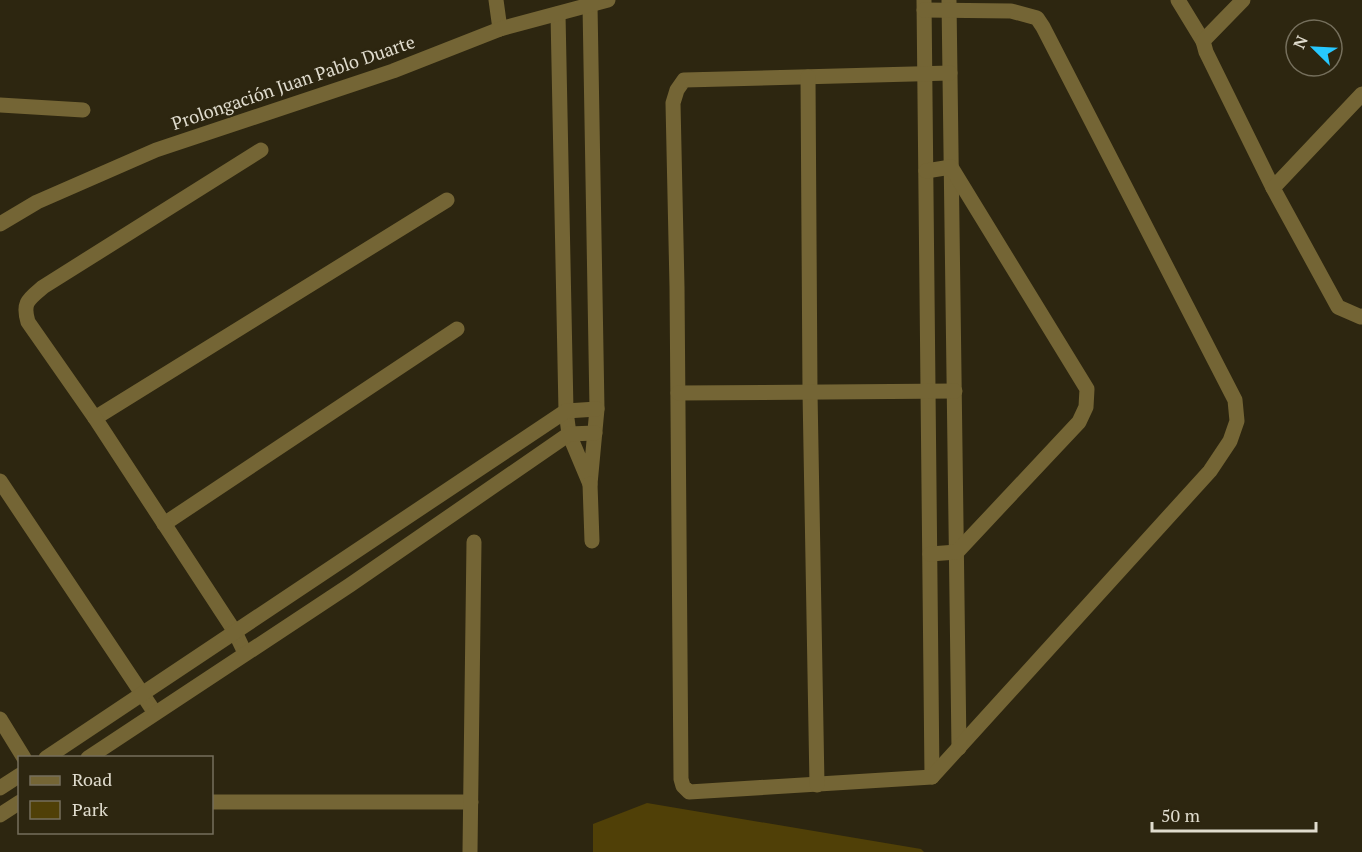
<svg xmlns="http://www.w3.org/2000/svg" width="1362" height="852" viewBox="0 0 1362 852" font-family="'PT Serif',serif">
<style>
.green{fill:#504007}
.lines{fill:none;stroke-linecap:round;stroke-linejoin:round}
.minor{stroke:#746535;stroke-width:15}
.labels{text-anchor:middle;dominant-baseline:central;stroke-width:4.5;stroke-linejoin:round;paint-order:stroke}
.street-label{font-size:18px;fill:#e0dcce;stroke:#2d2610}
</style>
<rect width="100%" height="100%" fill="#2d2610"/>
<polygon class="green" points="647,803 921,849 924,852 593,852 593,824"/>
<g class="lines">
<g class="minor">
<polyline points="496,0 500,29"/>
<polyline points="924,0 932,777"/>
<polyline points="1178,0 1203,41"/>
<polyline points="1243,0 1203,41 1206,52 1273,188"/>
<polyline points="949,1 959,748"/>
<polyline points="924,10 1011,11 1037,18 1043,27 1235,400 1237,421 1230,441 1210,471 932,777 689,792 683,786 681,779 677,287 673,103 677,90 684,80 950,73"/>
<polyline points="558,14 566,411 569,434 590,484 597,409 590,5"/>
<polyline points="808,77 810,392 817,785"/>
<polyline points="1362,94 1273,188 1338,307 1361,317 1362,316"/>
<polyline points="0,105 83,110"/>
<polyline points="926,171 951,167 1087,389 1086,407 1079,422 957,552 930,554"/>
<polyline points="0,224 37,202 156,150 393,71 500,29 608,0"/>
<polyline points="678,393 955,391"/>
<polyline points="95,418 447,200"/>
<polyline points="0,481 155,713"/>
<polyline points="590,484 592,541"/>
<polyline points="164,524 457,329"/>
<path d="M245 653 235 632 95 418 28 322C22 302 29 299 43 287L261 150"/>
<polyline points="0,719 24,758"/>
<polyline points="46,758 566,411 597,409"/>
<polyline points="88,758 350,585 569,434 595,433"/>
<polyline points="0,788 20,775"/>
<polyline points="212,802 471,802"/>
<polyline points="0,815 20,802"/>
<polyline points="470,852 474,542"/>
</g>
</g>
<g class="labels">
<g class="street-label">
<text transform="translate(293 82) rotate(-19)">Prolongación Juan Pablo Duarte</text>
</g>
</g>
<rect x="18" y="756" width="195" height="78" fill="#2d2610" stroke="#756f5c" stroke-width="1.5"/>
<rect x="30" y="776" width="30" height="9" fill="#746535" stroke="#756f5c" stroke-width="1.5"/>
<text x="72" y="786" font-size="18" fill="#e0dcce">Road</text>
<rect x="30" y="801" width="30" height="18" fill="#504007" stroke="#756f5c" stroke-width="1.5"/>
<text x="72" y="816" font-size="18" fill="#e0dcce">Park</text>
<g transform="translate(1314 48) rotate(294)"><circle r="28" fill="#2d2610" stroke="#756f5c" stroke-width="1.5"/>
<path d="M0-4.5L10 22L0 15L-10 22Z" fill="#27c8ff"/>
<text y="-9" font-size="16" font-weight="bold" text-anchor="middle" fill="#e0dcce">N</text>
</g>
<path d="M1152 822v9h164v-9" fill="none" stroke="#e0dcce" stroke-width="3"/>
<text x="1161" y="822" font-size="18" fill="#e0dcce" stroke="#2d2610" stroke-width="4.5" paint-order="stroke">50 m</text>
</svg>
